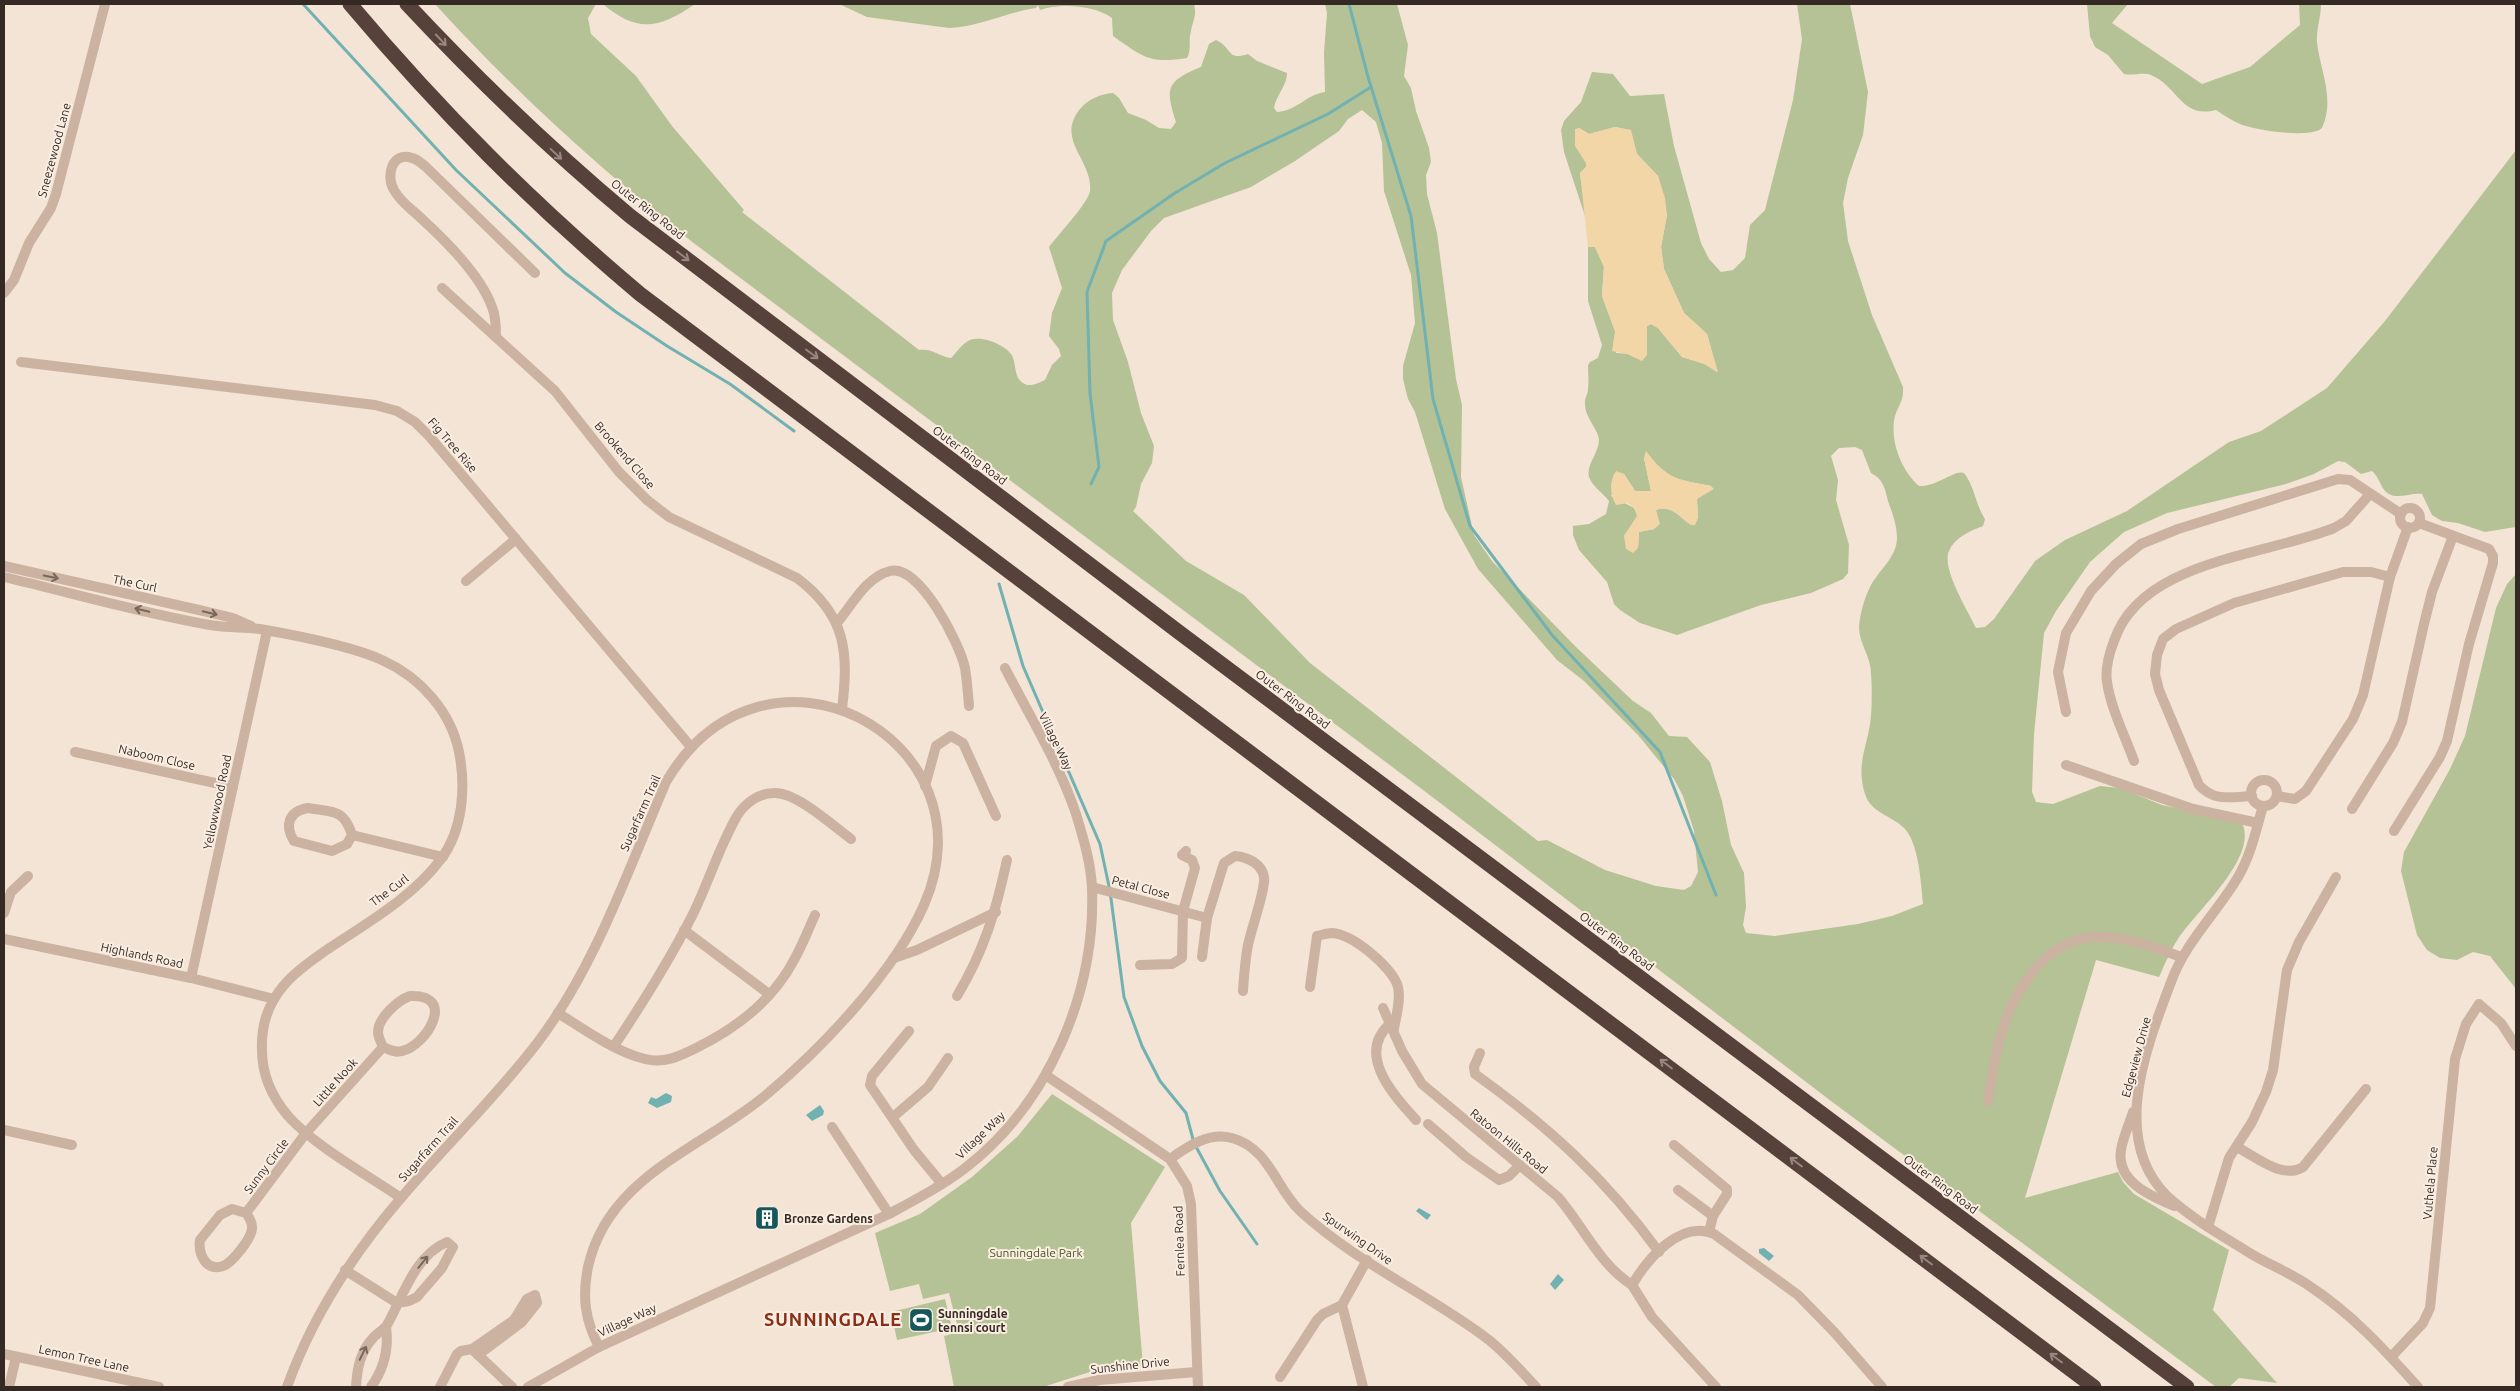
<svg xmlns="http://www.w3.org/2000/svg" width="2520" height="1391" viewBox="0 0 2520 1391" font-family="Ubuntu,sans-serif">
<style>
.green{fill:#b5c295;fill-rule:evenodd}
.sand{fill:#f2d6a8}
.water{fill:#72b1b2}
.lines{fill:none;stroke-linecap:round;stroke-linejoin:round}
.stream{stroke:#72b1b2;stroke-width:3}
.minor{stroke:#cbb2a1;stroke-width:10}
.motorway{stroke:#56423b;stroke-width:15}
.oneway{stroke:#98877e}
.oneway2{stroke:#78675c}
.labels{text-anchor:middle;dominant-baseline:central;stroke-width:4;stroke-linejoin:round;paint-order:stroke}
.street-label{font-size:12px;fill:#352924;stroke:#faeee2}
.poi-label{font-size:12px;font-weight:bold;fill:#352924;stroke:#faeee2;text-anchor:start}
.park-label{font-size:12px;fill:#455526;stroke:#faeee2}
.district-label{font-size:18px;font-weight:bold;letter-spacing:1px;fill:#8a2e17;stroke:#faeee2}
</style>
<rect width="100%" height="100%" fill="#f3e4d5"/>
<g class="green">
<path d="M435 4H596L588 18 591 34 636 76 672 126 744 210 742 212 919 350C933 348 938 356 951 358 956 353 962 344 968 341 979 334 1004 344 1011 354 1017 362 1013 377 1023 383 1030 388 1038 383 1045 380L1052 365 1061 356 1059 349 1049 336 1052 313 1062 288 1049 247C1057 236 1089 202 1090 191 1093 160 1055 140 1080 109 1088 99 1101 94 1113 93L1119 98 1128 113 1146 120 1159 128 1171 129 1176 122C1165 89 1166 81 1201 67L1209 44 1216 40C1233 48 1226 61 1248 54L1257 61 1287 73C1287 86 1276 95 1274 108L1277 112C1299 110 1305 95 1325 92L1324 53 1327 13 1325 4H1397L1408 45 1404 76 1411 88 1416 111 1429 148 1431 162 1426 175 1427 194 1437 233 1456 379 1462 405 1461 477 1474 535 1492 561 1576 647 1633 701 1651 713 1669 736 1687 737 1710 762 1722 801 1731 845 1744 873 1746 907 1743 925 1746 933 1775 936 1858 924 1892 916 1923 904C1921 884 1919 843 1904 828 1891 815 1871 813 1865 794 1855 763 1869 744 1871 716 1872 702 1872 687 1871 674 1871 656 1859 644 1859 627 1860 614 1864 599 1870 587 1878 571 1897 557 1897 538 1897 525 1892 512 1888 501 1885 488 1883 479 1871 473L1862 450 1855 447 1839 448 1831 456 1838 480 1836 500 1849 545 1848 573 1843 579 1811 593 1761 605 1677 635 1640 623 1620 610 1614 604 1607 582 1579 550 1573 535V526L1589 524 1606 514 1609 501C1603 493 1592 486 1589 477 1586 464 1599 453 1599 440 1599 430 1585 418 1585 404 1584 399 1588 394 1588 389 1589 381 1588 373 1588 365L1590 362 1598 358 1602 345 1588 301V247H1595L1604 266 1602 296 1615 331 1616 353 1647 355V326L1651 324 1658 328 1682 357 1705 364 1717 372 1707 334 1684 313 1664 269 1661 247 1667 215 1658 176 1637 154 1630 130 1615 127 1589 134 1579 128 1576 146 1586 163V167L1580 173 1587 222 1564 152 1561 130 1564 121 1581 102 1592 72 1613 74 1630 96 1664 94 1674 146 1701 243 1709 259 1721 272 1733 270 1745 258 1750 225 1765 210 1793 100 1802 39 1797 4H1850L1868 92 1863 135 1848 178 1843 203 1848 241 1872 315 1903 387C1904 404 1896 407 1894 421 1891 444 1902 471 1919 486 1937 487 1955 469 1964 473 1975 487 1975 504 1985 519L1983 526C1970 531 1955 537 1949 551 1941 568 1968 611 1976 628L1985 627 1994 619 2035 561 2065 540 2127 511 2229 442 2261 431 2327 388 2385 321 2516 150V527L2485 532 2458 523 2442 521 2432 515 2422 494C2411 492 2396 501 2386 492 2380 486 2379 477 2372 471L2361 474 2345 462 2338 461 2314 474 2286 484 2167 513 2124 532 2090 562 2056 611 2044 633 2034 734 2032 792 2036 802 2053 804 2100 786 2120 788 2162 805 2236 821 2243 825C2256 860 2195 912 2178 939 2170 951 2165 964 2159 977L2096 960 2025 1198 2118 1172 2123 1182 2134 1194 2229 1250 2213 1310 2277 1383 2239 1378 2229 1387H2216L1831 1101 1431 796 691 241C599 168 513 90 435 4ZM1362 110 1376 122 1382 143 1384 191 1411 275 1415 323 1403 366V379L1408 399 1415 412 1445 509 1478 569 1557 660 1584 681 1638 735 1674 779 1683 796 1694 831 1698 872 1691 886 1684 890 1656 886 1605 870 1547 840 1538 841 1310 663 1244 595 1186 561 1133 511 1136 507 1141 484 1152 463 1154 446 1141 413 1128 362 1113 320 1112 293 1122 270 1151 231 1164 218 1251 187 1295 161 1339 131 1348 119ZM1644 458 1674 479 1711 486 1697 499 1698 518 1691 525C1679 516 1670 504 1655 510L1654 529 1639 532 1638 548 1624 536 1638 516 1634 508 1611 496 1624 474 1635 491H1651Z"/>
<path d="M603 4H695C659 29 637 33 603 4Z"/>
<path d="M839 4H1194C1197 15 1193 20 1191 31 1188 41 1192 49 1187 58 1149 64 1143 57 1113 36L1112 18C1094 5 1060 3 1040 10L1038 5 1036 8C1007 12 979 27 949 28L867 17Z"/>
<path d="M2087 4H2128L2112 23 2202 84 2250 67 2300 25 2299 4H2321C2321 17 2316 30 2317 43 2321 73 2335 99 2322 128 2311 139 2254 130 2240 124 2232 121 2224 115 2216 110 2181 119 2179 87 2151 75 2142 72 2133 76 2124 74L2108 55 2095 47 2090 36Z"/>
<polygon points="2516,574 2516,989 2490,956 2473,952 2457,960 2440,958 2427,950 2417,935 2401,871 2404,852 2450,769 2465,736 2496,608 2507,584"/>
<polygon points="1052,1094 1165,1167 1131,1223 1143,1366 1090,1372 1043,1387 954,1387 944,1336 959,1332 949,1293 923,1299 919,1284 890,1291 875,1233 920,1214 972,1177 1018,1136"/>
<polygon points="945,1299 952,1328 897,1340 891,1312"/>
</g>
<g class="sand">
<polygon points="1615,127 1631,130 1637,154 1658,176 1665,198 1667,215 1661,247 1664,269 1684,313 1707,334 1718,372 1704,364 1682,357 1658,328 1651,324 1647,326 1647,355 1642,361 1627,354 1612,351 1615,331 1602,296 1604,267 1595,247 1588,247 1580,173 1586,167 1586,163 1575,146 1575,129 1579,128 1589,134"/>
<path d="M1646 451C1668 480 1677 479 1711 486L1714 489 1697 499 1698 518 1695 525H1691C1680 516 1670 504 1656 510L1660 524 1654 529 1639 532 1638 548 1633 553 1626 549 1624 536 1637 516 1634 508 1628 503 1616 505C1610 495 1609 481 1616 471L1624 474 1635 491H1651L1644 458Z"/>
</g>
<g class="water">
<polygon points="666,1093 672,1096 671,1102 657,1108 648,1103 651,1097 656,1099"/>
<polygon points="820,1105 824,1111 823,1115 812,1121 806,1115"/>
<polygon points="1419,1208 1431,1215 1427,1220 1416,1211"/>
<polygon points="1764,1248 1774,1256 1769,1261 1759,1253 1759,1249"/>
<polygon points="1558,1274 1564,1280 1555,1290 1550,1284"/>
</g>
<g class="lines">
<g class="stream">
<polyline points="303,4 456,170 565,273 616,312 667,346 730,384 794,431"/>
<polyline points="1349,4 1368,77 1411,216 1433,399 1470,526 1552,635 1660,752 1716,895"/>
<polyline points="1091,484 1099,467 1090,393 1087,292 1106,241 1175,193 1225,163 1328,114 1371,87"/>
<polyline points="999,584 1023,666 1100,844 1110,891 1124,997 1142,1046 1160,1081 1186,1113 1194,1143 1220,1191 1257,1244"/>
</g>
<g class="minor">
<path d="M442 288 555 391 619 472 647 500 669 517 797 578C846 615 849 651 842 709"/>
<polyline points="4,293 14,280 29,243 51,208 56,194 105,4"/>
<path d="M496 337C496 327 496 316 492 307 481 276 447 242 423 220 413 210 401 203 394 190 386 177 391 151 412 158 417 159 421 163 425 166L535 273"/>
<polyline points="21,362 375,405 397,411 415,422 430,437 691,747"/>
<circle cx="2410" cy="518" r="10"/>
<polyline points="4,566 199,610 233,618 251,626"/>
<path d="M4 577C72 593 141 613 210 625 227 628 244 627 260 629 294 635 354 646 384 661 421 678 451 712 459 752 466 787 463 830 441 859 413 897 367 923 328 949 314 959 297 970 285 984 268 1003 261 1026 262 1050 262 1075 272 1097 288 1116 316 1147 366 1174 401 1198"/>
<polyline points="466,581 516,539"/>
<path d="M837 623C852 605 866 577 890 571 919 563 960 644 965 668 967 680 968 693 969 706"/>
<polyline points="2066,712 2058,672 2066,633 2091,591 2116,564 2141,544 2178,529 2338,479 2350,480 2401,514"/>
<polyline points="75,752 233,787"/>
<path d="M2134 761C2125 736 2111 709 2107 682 2105 669 2109 654 2114 641 2141 560 2265 556 2334 528L2346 521 2370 494"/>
<polyline points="2066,765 2193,809 2258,823"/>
<circle cx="2264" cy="793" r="13"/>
<polyline points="925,786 936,746 951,736 963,743 996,816"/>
<path d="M2252 796C2231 797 2214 802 2199 785L2159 690 2155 674 2157 655 2163 639 2176 629 2234 603 2343 572H2371L2390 577"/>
<polyline points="2277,796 2295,799 2306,791 2353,719 2363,695 2390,577 2408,527"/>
<path d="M2263 806C2256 830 2251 855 2238 877 2217 913 2186 941 2171 982 2147 1046 2109 1138 2167 1196 2191 1218 2221 1235 2248 1252 2267 1264 2289 1272 2308 1285 2352 1314 2383 1348 2418 1387"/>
<path d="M308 808C333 812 344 809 352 835L347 844 332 851 294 841C284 825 289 811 308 808Z"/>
<polyline points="2352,809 2393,743 2402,722 2424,624 2432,592 2453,536"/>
<polyline points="2394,831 2440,757 2447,741 2469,644 2493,563 2493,556 2489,549 2419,523"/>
<polyline points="352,835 443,857"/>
<polyline points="1092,887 1207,918"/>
<polyline points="4,913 11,892 28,876"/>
<polyline points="684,930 769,994"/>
<polyline points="4,939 191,978 274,999"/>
<path d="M1202 957 1207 918 1224 863 1235 856C1248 857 1262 864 1264 877 1266 888 1251 930 1248 945 1245 960 1244 976 1243 991"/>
<polyline points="894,958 917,950 996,912"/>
<polyline points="1140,965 1172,964 1182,958 1183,911 1195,868 1192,860 1182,855 1186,851"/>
<polyline points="191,978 267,631"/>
<path d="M1310 987 1317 936C1322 935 1327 933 1332 933 1353 934 1393 968 1398 987 1401 1000 1396 1016 1394 1029"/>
<path d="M410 996C458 994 426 1046 402 1051 395 1053 390 1050 383 1047 381 1042 378 1037 378 1032 378 1018 398 1000 410 996Z"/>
<path d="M957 996C984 951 996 911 1007 860"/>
<path d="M1383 1008 1402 1051 1422 1084 1558 1197C1583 1226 1599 1264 1632 1285"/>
<path d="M558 1013C585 1030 614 1051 645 1059 664 1064 680 1056 696 1048 735 1029 773 1000 794 960 802 946 808 930 815 915"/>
<path d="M1391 1023C1355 1053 1393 1095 1416 1120"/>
<polyline points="909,1031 872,1076 870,1085 914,1150 942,1184"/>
<path d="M614 1046C642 1004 669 961 692 916 708 884 719 847 737 816 745 803 759 793 774 793 797 792 833 826 851 839"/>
<path d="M1480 1053 1474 1067 1475 1074C1549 1127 1605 1178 1659 1252"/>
<polyline points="1047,1076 1170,1159 1187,1186 1191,1204 1198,1387"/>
<path d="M1988 1101C1992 1080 1994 1058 2000 1038 2012 993 2044 939 2096 937 2124 936 2155 947 2181 957"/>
<path d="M2133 1112C2129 1125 2123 1137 2121 1150 2116 1182 2151 1196 2174 1206"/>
<polyline points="893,1117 928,1087 948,1058"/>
<polyline points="1428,1124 1466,1157 1499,1180 1509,1176 1520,1165"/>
<polyline points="832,1127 889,1214"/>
<polyline points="4,1130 72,1145"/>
<polyline points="1674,1145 1727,1189 1727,1194 1713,1216 1709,1232"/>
<path d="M2237 1147C2256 1157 2283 1180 2303 1167L2366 1089"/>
<path d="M1170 1159C1188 1146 1209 1132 1232 1138 1269 1148 1276 1188 1300 1211 1353 1260 1427 1294 1485 1337 1504 1351 1520 1370 1536 1387"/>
<polyline points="1678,1190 1713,1216"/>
<path d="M232 1209 246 1213C249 1217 252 1222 252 1227 253 1237 232 1263 223 1266 206 1272 198 1254 200 1240L220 1215Z"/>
<polyline points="246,1213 306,1133 383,1047"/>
<polyline points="2208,1227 2229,1158 2252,1122 2266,1092 2273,1070 2287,970 2299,942 2336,877"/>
<path d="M345 1270 397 1303 409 1301 417 1297 442 1268 453 1247 447 1242C414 1256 403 1297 387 1325 384 1330 377 1333 373 1338 360 1352 357 1369 356 1387"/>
<polyline points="474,1351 512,1387"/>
<polyline points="4,1354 159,1387"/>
<polyline points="2392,1356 2423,1323 2430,1308 2455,1059 2466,1024 2479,1004 2501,1023 2516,1046"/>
<polyline points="1280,1377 1317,1320 1323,1314 1342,1305"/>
<polyline points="9,1387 16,1357"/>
<path d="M287 1387C312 1317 353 1254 401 1198 446 1145 496 1097 538 1042 596 965 628 870 666 782 764 614 997 738 924 905 894 973 822 1048 766 1095 701 1149 608 1176 588 1267 582 1297 585 1320 599 1347"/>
<path d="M371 1387C384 1369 389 1349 386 1327"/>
<polyline points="440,1387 457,1354 461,1351 472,1349 514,1320 527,1299 535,1295 537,1303 522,1322 478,1355"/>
<path d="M528 1387 599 1347 889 1214C915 1200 940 1187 964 1169 1048 1105 1096 993 1092 888 1091 863 1083 837 1076 814 1059 763 1029 715 1005 668"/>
<polyline points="1068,1387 1099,1380 1196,1372"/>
<polyline points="1363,1387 1342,1305 1367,1260"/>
<path d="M1716 1387 1652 1317 1632 1285C1647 1260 1680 1219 1714 1234L1798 1295 1835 1333 1882 1387"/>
</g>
<g class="motorway">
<path d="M350 4C441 112 532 203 640 294L2094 1387"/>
<path d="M407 4C478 80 551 150 630 216L1180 633 2187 1387"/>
</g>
</g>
<defs><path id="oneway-shaft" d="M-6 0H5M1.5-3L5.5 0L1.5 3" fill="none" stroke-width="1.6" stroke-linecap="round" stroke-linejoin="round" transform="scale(1.25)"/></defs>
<g class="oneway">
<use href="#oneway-shaft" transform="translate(441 40) rotate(47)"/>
<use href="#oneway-shaft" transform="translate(556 154) rotate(43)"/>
<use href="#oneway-shaft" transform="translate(683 256) rotate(37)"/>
<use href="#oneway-shaft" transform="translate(812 354) rotate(37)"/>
<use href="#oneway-shaft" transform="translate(1666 1064) rotate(-143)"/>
<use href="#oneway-shaft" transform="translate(1796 1162) rotate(-143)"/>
<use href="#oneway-shaft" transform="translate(1926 1260) rotate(-143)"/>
<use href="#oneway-shaft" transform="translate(2056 1358) rotate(-143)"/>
</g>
<g class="oneway2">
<use href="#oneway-shaft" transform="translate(51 577) rotate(12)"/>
<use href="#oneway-shaft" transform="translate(142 610) rotate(-167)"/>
<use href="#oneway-shaft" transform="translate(210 613) rotate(14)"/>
<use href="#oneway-shaft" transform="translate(423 1262) rotate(-51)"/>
<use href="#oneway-shaft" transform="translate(363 1353) rotate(-64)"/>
</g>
<defs>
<symbol id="building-square" viewBox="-11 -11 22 22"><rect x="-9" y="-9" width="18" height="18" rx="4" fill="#175759" stroke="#faeee2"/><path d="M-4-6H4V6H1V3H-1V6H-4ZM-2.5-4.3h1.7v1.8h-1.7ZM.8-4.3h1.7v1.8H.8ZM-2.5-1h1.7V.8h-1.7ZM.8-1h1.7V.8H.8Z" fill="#fff"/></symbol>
<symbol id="stadium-square" viewBox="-11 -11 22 22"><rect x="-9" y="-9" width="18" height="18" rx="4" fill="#175759" stroke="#faeee2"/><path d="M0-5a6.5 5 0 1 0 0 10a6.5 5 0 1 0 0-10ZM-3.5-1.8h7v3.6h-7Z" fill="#fff"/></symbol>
</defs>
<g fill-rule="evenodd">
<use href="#building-square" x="753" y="1204" width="28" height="28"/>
<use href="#stadium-square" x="907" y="1306" width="28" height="28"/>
</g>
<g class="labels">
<g class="street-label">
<text transform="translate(54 150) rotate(-75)">Sneezewood Lane</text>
<text transform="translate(648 209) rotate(38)">Outer Ring Road</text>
<text transform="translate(453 445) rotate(49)">Fig Tree Rise</text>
<text transform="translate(625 455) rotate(49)">Brookend Close</text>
<text transform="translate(970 455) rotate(37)">Outer Ring Road</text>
<text transform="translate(135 583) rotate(12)">The Curl</text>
<text transform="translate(1293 699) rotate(37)">Outer Ring Road</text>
<text transform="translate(1056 741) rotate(64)">Village Way</text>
<text transform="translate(157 757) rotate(13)">Naboom Close</text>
<text transform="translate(217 802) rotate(-78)">Yellowwood Road</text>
<text transform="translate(640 813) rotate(-66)">Sugarfarm Trail</text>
<text transform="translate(1141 887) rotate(15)">Petal Close</text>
<text transform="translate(389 890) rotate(-37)">The Curl</text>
<text transform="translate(1617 941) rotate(37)">Outer Ring Road</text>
<text transform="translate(142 955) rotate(12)">Highlands Road</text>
<text transform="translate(2136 1057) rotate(-75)">Edgeview Drive</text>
<text transform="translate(335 1082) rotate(-48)">Little Nook</text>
<text transform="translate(980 1135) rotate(-44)">Village Way</text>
<text transform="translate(1509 1141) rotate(39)">Ratoon Hills Road</text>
<text transform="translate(428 1149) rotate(-48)">Sugarfarm Trail</text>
<text transform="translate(266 1166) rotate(-53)">Sunny Circle</text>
<text transform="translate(2430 1183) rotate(-85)">Vuthela Place</text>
<text transform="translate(1941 1184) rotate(37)">Outer Ring Road</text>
<text transform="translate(1358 1238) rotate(35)">Spurwing Drive</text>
<text transform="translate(1179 1241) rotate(-92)">Fernlea Road</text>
<text transform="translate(627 1320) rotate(-25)">Village Way</text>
<text transform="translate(84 1358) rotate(12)">Lemon Tree Lane</text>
<text transform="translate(1130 1365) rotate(-6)">Sunshine Drive</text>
</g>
<g class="poi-label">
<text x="784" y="1218">Bronze Gardens</text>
<text x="938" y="1313">Sunningdale<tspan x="938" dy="14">tennsi court</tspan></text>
</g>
<g class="park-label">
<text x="1036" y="1252">Sunningdale Park</text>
</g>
<g class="district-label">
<text x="833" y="1319">SUNNINGDALE</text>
</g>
</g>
<rect width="2520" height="1391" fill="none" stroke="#352924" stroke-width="10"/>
</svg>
